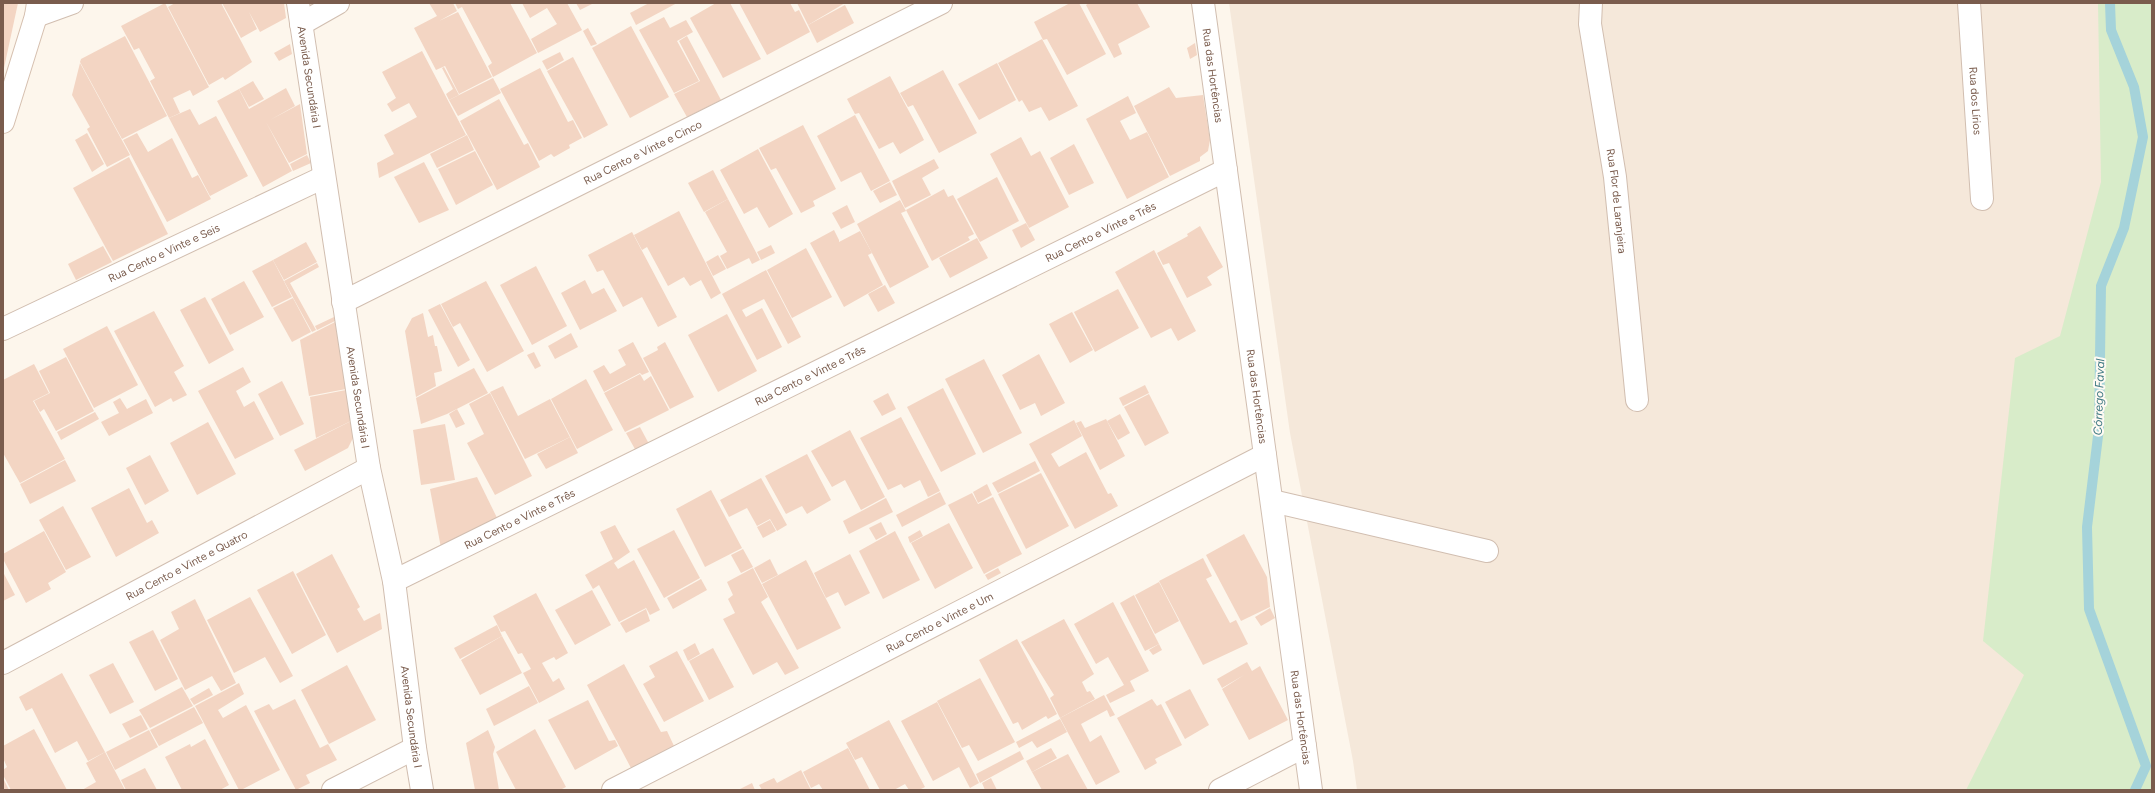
<svg xmlns="http://www.w3.org/2000/svg" width="2155" height="793" viewBox="0 0 2155 793" font-family="Figtree,sans-serif">
<style>
.residential{fill:#f5e8da}
.green{fill:#d8ecc9}
.lines{fill:none;stroke-linecap:round;stroke-linejoin:round}
.stream{stroke:#a5d3da;stroke-width:10}
.building{fill:#f3d5c3}
.street-casing{stroke:#d1beb0;stroke-width:24}
.secondary-casing{stroke:#d6c0b0;stroke-width:24}
.street{stroke:#fff;stroke-width:22}
.secondary{stroke:#fff;stroke-width:22}
.labels{text-anchor:middle;dominant-baseline:central;stroke-width:4;stroke-linejoin:round;paint-order:stroke}
.street-label{font-size:11px;fill:#7a5c4d;stroke:#fffaf3}
.water-label{font-size:12px;font-style:italic;fill:#437c86;stroke:#fffaf3}
</style>
<rect width="100%" height="100%" fill="#fdf6ec"/>
<polygon class="residential" points="1229,3 2152,3 2152,790 1357,790 1353,761 1290,433"/>
<polygon class="green" points="2098,3 2152,3 2152,790 1966,790 2024,675 1983,641 2015,358 2060,336 2101,182"/>
<g class="lines">
<polyline class="stream" points="2110,3 2111,30 2134,87 2143,137 2124,228 2101,286 2099,428 2087,527 2089,609 2146,766 2135,790"/>
</g>
<g class="building">
<polygon points="3,3 18,3 4,68 3,68"/>
<polygon points="165,3 209,87 193,96 190,90 173,98 180,113 169,118 150,81 155,78 139,48 134,50 121,26"/>
<polygon points="175,3 221,3 252,62 225,80 223,77 209,85 168,7"/>
<polygon points="222,3 284,3 286,18 260,32 249,12 257,29 241,38"/>
<polygon points="429,3 453,3 457,11 439,21 458,12 492,77 459,94 445,66 436,70 414,28 437,16"/>
<polygon points="455,3 510,3 537,53 493,77 488,66 492,63 462,7 458,9"/>
<polygon points="522,3 567,3 582,30 538,53 531,39 557,24 547,8 530,18"/>
<polygon points="576,3 594,3 580,10"/>
<polygon points="649,3 677,3 636,25 630,13"/>
<polygon points="716,3 730,3 761,59 723,78 690,18"/>
<polygon points="739,3 790,3 795,12 799,10 810,32 767,55"/>
<polygon points="797,3 845,3 808,25"/>
<polygon points="1070,3 1079,3 1106,54 1067,75 1047,39 1043,40 1034,22"/>
<polygon points="1089,3 1137,3 1150,27 1118,44 1122,54 1114,58 1086,5"/>
<polygon points="845,5 854,23 817,43 808,25"/>
<polygon points="664,17 670,28 686,20 693,32 677,41 699,81 674,93 639,30"/>
<polygon points="631,26 669,97 630,118 592,48"/>
<polygon points="588,28 597,44 591,46 583,31"/>
<polygon points="125,36 167,116 122,139 80,62 81,59"/>
<polygon points="687,36 721,100 687,117 674,94 700,81 679,41"/>
<polygon points="1042,39 1078,106 1049,121 1041,107 1029,112 1022,100 1019,102 998,63"/>
<polygon points="1195,43 1197,55 1190,59 1187,48"/>
<polygon points="290,44 292,54 279,61 274,53"/>
<polygon points="422,51 466,135 379,178 377,163 394,154 384,135 417,117 409,103 392,112 387,104 396,98 382,72"/>
<polygon points="560,52 564,60 547,70 542,61"/>
<polygon points="573,57 608,125 584,138 547,71"/>
<polygon points="80,63 130,155 107,167 87,129 90,127 72,95"/>
<polygon points="997,63 1016,100 979,120 958,84"/>
<polygon points="444,67 459,95 449,100 446,94 453,89 442,68"/>
<polygon points="540,68 568,122 573,120 582,138 569,145 570,148 554,157 551,154 539,161 500,89"/>
<polygon points="943,70 977,133 939,153 913,105 908,107 900,93"/>
<polygon points="890,76 918,128 897,139 918,128 924,140 900,154 893,142 879,149 859,113 855,114 847,99"/>
<polygon points="493,78 501,93 458,116 449,100"/>
<polygon points="253,81 264,99 249,107 239,89"/>
<polygon points="1169,87 1176,98 1203,95 1210,140 1208,151 1200,157 1200,161 1170,176 1134,106"/>
<polygon points="286,88 295,106 270,120 300,104 307,154 289,163 266,122 292,171 263,187 217,101 239,89 249,109"/>
<polygon points="1128,96 1136,113 1120,121 1130,140 1147,132 1169,177 1127,199 1086,119"/>
<polygon points="499,99 524,145 528,143 540,167 497,190 460,121"/>
<polygon points="190,109 199,125 216,116 248,176 210,196 169,118"/>
<polygon points="855,115 890,181 871,191 861,172 841,182 817,136"/>
<polygon points="803,125 836,189 813,201 815,206 801,213 776,168 771,170 759,148"/>
<polygon points="87,133 104,164 92,172 75,140"/>
<polygon points="137,133 148,152 172,138 192,178 198,175 211,199 167,222 123,140"/>
<polygon points="467,135 474,150 437,168 430,154"/>
<polygon points="1021,137 1031,156 1040,151 1069,207 1029,228 990,154"/>
<polygon points="1074,144 1094,183 1069,195 1050,158"/>
<polygon points="758,149 793,214 769,228 757,207 744,214 720,170"/>
<polygon points="475,151 493,185 456,205 438,169"/>
<polygon points="307,155 311,163 293,171 290,164"/>
<polygon points="129,157 168,234 113,261 73,188"/>
<polygon points="934,159 939,168 922,178 931,195 905,208 892,181"/>
<polygon points="424,162 449,210 419,223 394,177"/>
<polygon points="713,170 728,199 704,212 688,183"/>
<polygon points="997,177 1019,221 980,242 957,199"/>
<polygon points="890,182 897,195 880,203 873,191"/>
<polygon points="944,189 948,197 953,195 974,234 968,237 970,240 932,261 906,210"/>
<polygon points="728,199 760,260 752,264 749,258 727,269 720,256 727,252 705,212"/>
<polygon points="900,200 906,211 901,213 929,267 890,288 857,224"/>
<polygon points="847,205 855,222 841,229 832,213"/>
<polygon points="679,211 721,293 711,299 701,280 690,286 684,277 668,286 647,247 642,250 634,235"/>
<polygon points="1026,223 1035,240 1021,248 1012,230"/>
<polygon points="1200,226 1223,267 1207,277 1212,285 1187,298 1169,263 1163,265 1157,253 1188,236 1187,234"/>
<polygon points="834,230 839,240 839,242 860,231 872,253 868,255 883,285 844,307 816,254 824,249 816,254 810,243"/>
<polygon points="632,232 677,317 658,327 642,297 623,307 603,270 597,272 588,255"/>
<polygon points="977,238 988,258 950,278 939,258"/>
<polygon points="306,242 317,262 284,280 273,260"/>
<polygon points="771,245 775,253 761,260 757,252"/>
<polygon points="103,246 112,262 76,280 68,264"/>
<polygon points="806,248 832,297 792,318 767,270"/>
<polygon points="1154,250 1196,331 1178,341 1171,328 1151,338 1115,272"/>
<polygon points="718,255 726,269 713,276 706,262"/>
<polygon points="273,260 292,297 272,307 252,271"/>
<polygon points="317,263 319,267 290,283 316,330 312,332 284,281"/>
<polygon points="536,266 567,326 532,345 500,285"/>
<polygon points="766,270 801,337 788,344 764,299 742,310 746,317 762,308 782,347 757,360 722,294"/>
<polygon points="585,280 592,294 604,288 617,311 580,330 561,293"/>
<polygon points="244,281 264,317 230,335 211,299"/>
<polygon points="486,281 524,351 487,372 460,323 453,327 441,304"/>
<polygon points="885,285 895,303 878,312 868,294"/>
<polygon points="1118,289 1139,328 1095,352 1074,312"/>
<polygon points="205,297 234,350 209,364 180,310"/>
<polygon points="293,298 311,332 292,342 273,308"/>
<polygon points="440,304 470,360 458,367 428,310"/>
<polygon points="154,311 184,366 174,372 187,395 173,402 171,398 155,407 114,331"/>
<polygon points="1072,312 1093,350 1070,363 1049,324"/>
<polygon points="423,313 428,337 433,335 435,346 437,346 442,371 434,373 436,386 416,397 405,331 412,318"/>
<polygon points="727,314 757,371 718,392 688,335"/>
<polygon points="334,317 335,321 317,330 315,326"/>
<polygon points="335,322 346,389 309,396 300,340"/>
<polygon points="107,326 138,385 94,408 63,349"/>
<polygon points="571,333 578,347 555,359 548,346"/>
<polygon points="633,342 649,372 642,375 640,373 604,392 593,371 604,365 610,374 626,365 618,350"/>
<polygon points="665,342 694,397 670,409 643,358 658,350 657,347"/>
<polygon points="534,352 541,366 535,369 527,355"/>
<polygon points="1039,354 1065,403 1041,416 1035,403 1020,410 1002,375"/>
<polygon points="66,357 94,411 56,431 44,409 40,412 34,401 50,393 39,371"/>
<polygon points="984,359 1022,433 983,453 945,379"/>
<polygon points="34,364 49,393 33,401 65,459 20,483 3,453 3,380"/>
<polygon points="243,367 251,382 236,391 244,407 254,401 274,439 235,459 198,391"/>
<polygon points="474,368 488,393 447,414 421,424 416,398"/>
<polygon points="640,374 644,381 651,376 669,410 625,432 604,393"/>
<polygon points="586,379 613,430 577,449 551,399"/>
<polygon points="282,381 304,424 280,436 258,394"/>
<polygon points="1145,385 1149,393 1123,406 1119,398"/>
<polygon points="503,386 518,416 550,399 570,437 525,459 490,392"/>
<polygon points="943,388 976,454 941,472 907,407"/>
<polygon points="346,390 351,421 316,438 310,397"/>
<polygon points="490,393 532,476 495,495 467,443 484,434 469,404"/>
<polygon points="888,393 896,409 882,416 873,401"/>
<polygon points="1149,394 1169,433 1145,446 1124,407"/>
<polygon points="120,398 127,409 146,399 153,413 109,436 101,422 119,413 113,402"/>
<polygon points="457,409 465,424 456,428 449,414"/>
<polygon points="95,412 99,419 61,440 57,432"/>
<polygon points="1120,414 1130,433 1118,440 1107,421"/>
<polygon points="901,417 940,491 928,497 920,480 904,488 901,484 888,490 860,438"/>
<polygon points="1106,419 1125,456 1100,470 1076,423 1081,421 1085,428"/>
<polygon points="1074,420 1082,436 1051,454 1059,467 1086,452 1108,494 1111,493 1118,506 1075,529 1029,444"/>
<polygon points="351,421 354,436 348,448 305,471 294,450"/>
<polygon points="208,422 236,474 197,495 170,443"/>
<polygon points="445,424 455,480 421,485 413,430"/>
<polygon points="640,427 649,444 636,451 626,433"/>
<polygon points="850,430 885,497 861,510 845,480 832,487 811,451"/>
<polygon points="570,437 578,453 546,469 537,454"/>
<polygon points="807,454 831,500 807,514 802,506 786,514 765,476"/>
<polygon points="150,455 169,491 145,505 126,468"/>
<polygon points="65,460 76,481 30,504 20,484"/>
<polygon points="1035,461 1040,471 998,493 992,483"/>
<polygon points="1041,473 1069,526 1026,549 998,494"/>
<polygon points="477,477 501,526 441,548 430,489"/>
<polygon points="761,478 787,525 777,531 770,519 757,526 747,508 729,517 720,500"/>
<polygon points="987,484 992,495 978,503 973,492"/>
<polygon points="129,488 147,523 152,520 159,533 116,557 91,508"/>
<polygon points="711,490 742,548 705,567 676,509"/>
<polygon points="940,492 946,504 902,527 896,515"/>
<polygon points="972,493 978,504 993,497 1022,554 984,574 948,505"/>
<polygon points="886,498 893,512 849,534 843,521"/>
<polygon points="63,506 91,557 66,570 39,520"/>
<polygon points="770,520 776,531 763,538 757,527"/>
<polygon points="881,522 887,534 876,540 869,528"/>
<polygon points="949,523 973,568 935,589 911,543"/>
<polygon points="615,525 630,552 614,563 618,569 634,560 660,610 650,615 645,606 646,608 619,622 599,585 593,589 585,575 613,559 600,532"/>
<polygon points="674,530 700,578 664,598 637,549"/>
<polygon points="920,530 923,536 910,543 908,537"/>
<polygon points="44,531 66,572 48,583 51,589 26,603 3,559 3,554"/>
<polygon points="895,531 920,580 883,599 859,551"/>
<polygon points="1244,534 1267,577 1270,607 1241,621 1206,555"/>
<polygon points="743,549 753,567 741,573 731,555"/>
<polygon points="332,554 360,607 357,609 364,621 380,613 382,629 337,653 296,574"/>
<polygon points="850,554 870,593 845,606 838,592 826,598 814,573"/>
<polygon points="1203,558 1212,576 1206,579 1230,623 1236,620 1248,644 1203,665 1159,581"/>
<polygon points="770,559 778,575 762,583 754,568"/>
<polygon points="806,560 841,628 797,650 762,584"/>
<polygon points="753,568 768,597 761,602 799,668 785,675 777,662 753,675 723,619 735,613 728,599 733,595 727,582"/>
<polygon points="998,568 1001,573 988,580 985,575"/>
<polygon points="293,571 326,635 292,654 257,590"/>
<polygon points="3,572 15,595 3,601"/>
<polygon points="701,579 707,590 673,609 667,598"/>
<polygon points="1159,582 1179,621 1155,634 1135,595"/>
<polygon points="592,590 611,625 575,645 555,610"/>
<polygon points="536,593 568,653 556,660 554,657 542,663 553,682 559,678 565,689 539,703 523,673 531,669 522,653 518,654 505,631 501,632 493,616"/>
<polygon points="1134,595 1159,644 1145,651 1120,603"/>
<polygon points="250,597 293,676 280,683 265,657 234,673 207,620"/>
<polygon points="195,599 236,683 221,691 212,676 185,690 160,640 179,629 171,612"/>
<polygon points="1113,602 1149,671 1130,681 1135,691 1110,703 1106,695 1124,685 1108,657 1096,664 1074,624"/>
<polygon points="1270,608 1275,618 1261,626 1255,617"/>
<polygon points="646,609 650,621 626,633 620,623"/>
<polygon points="1064,619 1094,674 1082,682 1087,692 1090,691 1095,699 1060,718 1050,698 1054,695 1021,642"/>
<polygon points="497,625 502,636 460,659 454,648"/>
<polygon points="153,630 178,679 155,691 129,642"/>
<polygon points="502,636 522,673 480,695 461,660"/>
<polygon points="1017,639 1057,714 1048,719 1046,716 1022,730 1018,722 1013,724 979,660"/>
<polygon points="695,643 700,654 688,661 683,650"/>
<polygon points="1159,644 1162,650 1153,655 1149,650"/>
<polygon points="713,648 734,687 709,700 689,661"/>
<polygon points="677,651 704,701 664,722 643,684 655,677 649,666"/>
<polygon points="1247,662 1252,671 1260,666 1288,720 1249,740 1222,689 1244,675 1222,688 1217,679"/>
<polygon points="113,663 134,702 110,714 89,675"/>
<polygon points="624,664 661,732 667,731 674,746 631,768 587,685"/>
<polygon points="347,665 376,720 329,744 301,690"/>
<polygon points="62,673 105,752 88,761 77,741 55,753 32,708 26,711 19,697"/>
<polygon points="980,678 1015,742 978,761 969,745 962,748 937,701"/>
<polygon points="239,683 244,694 218,710 223,718 246,705 280,770 241,790 239,790 195,706"/>
<polygon points="529,686 538,703 494,726 486,709"/>
<polygon points="182,687 193,706 150,728 139,710"/>
<polygon points="209,688 213,695 194,705 190,699"/>
<polygon points="1190,689 1209,725 1185,739 1165,702"/>
<polygon points="1104,695 1115,715 1110,717 1107,710 1081,724 1090,742 1101,735 1120,772 1096,785 1060,718"/>
<polygon points="295,699 320,748 328,744 337,760 306,775 310,783 296,790 254,711 269,704 273,710"/>
<polygon points="1152,699 1157,706 1161,704 1182,745 1155,759 1157,763 1145,770 1117,718"/>
<polygon points="588,700 609,741 615,740 618,746 575,770 548,720"/>
<polygon points="937,702 979,783 970,788 959,767 933,781 901,721"/>
<polygon points="194,707 203,723 159,746 150,730"/>
<polygon points="141,715 148,729 130,738 122,724"/>
<polygon points="1060,719 1067,732 1037,748 1032,741 1019,748 1016,742"/>
<polygon points="889,720 925,787 919,790 909,790 905,784 894,790 880,790 862,757 855,760 846,743"/>
<polygon points="34,729 67,790 11,790 3,775 3,770 7,767 3,758 3,746"/>
<polygon points="535,729 566,787 560,790 516,790 496,752"/>
<polygon points="149,730 158,747 115,770 106,752"/>
<polygon points="488,730 495,747 493,754 499,790 475,790 466,743"/>
<polygon points="205,739 229,785 220,790 182,790 165,757 190,744 191,747"/>
<polygon points="848,748 870,790 823,790 819,784 811,788 803,772"/>
<polygon points="1051,748 1057,758 1032,772 1026,761"/>
<polygon points="1020,751 1024,759 980,783 976,774"/>
<polygon points="105,752 125,790 82,790 96,782 86,763"/>
<polygon points="1068,754 1088,790 1042,790 1032,772"/>
<polygon points="145,768 157,790 126,790 121,780"/>
<polygon points="801,770 811,790 762,790 759,785 774,778 777,783"/>
<polygon points="3,778 9,790 3,790"/>
<polygon points="991,778 997,790 985,790 982,783"/>
<polygon points="752,783 755,790 738,790"/>
</g>
<g class="lines">
<defs>
<g id="street">
<path id="s1" d="M298 3 369 468 394 581 415 748 422 790"/>
<path id="s2" d="M1203 3 1311 790"/>
<path id="s3" d="M1591 3 1590 24 1615 177 1637 400"/>
<path id="s4" d="M1969 3 1982 199"/>
<polyline points="36,16 72,3"/>
<polyline points="301,24 338,3"/>
<path id="s5" d="M343 302 941 3"/>
<path id="s6" d="M3 329 324 177"/>
<polyline points="1272,501 1487,551"/>
<path id="s7" d="M394 581 1226 170"/>
<path id="s8" d="M3 663 369 468"/>
<polyline points="333,790 415,748"/>
<path id="s9" d="M613 790 1265 455"/>
<polyline points="1220,790 1305,746"/>
</g>
<polyline id="secondary" points="3,122 36,16 38,3"/>
</defs>
<use href="#street" class="street-casing"/>
<use href="#secondary" class="secondary-casing"/>
<use href="#street" class="street"/>
<use href="#secondary" class="secondary"/>
</g>
<g class="labels">
<g class="street-label">
<text stroke="none"><textPath href="#s2" startOffset="73">Rua das Hortências</textPath></text>
<text stroke="none"><textPath href="#s1" startOffset="75">Avenida Secundária I</textPath></text>
<text stroke="none"><textPath href="#s4" startOffset="98">Rua dos Lírios</textPath></text>
<text stroke="none"><textPath href="#s5" startOffset="335">Rua Cento e Vinte e Cinco</textPath></text>
<text stroke="none"><textPath href="#s3" startOffset="200">Rua Flor de Laranjeira</textPath></text>
<text stroke="none"><textPath href="#s7" startOffset="788">Rua Cento e Vinte e Três</textPath></text>
<text stroke="none"><textPath href="#s6" startOffset="178">Rua Cento e Vinte e Seis</textPath></text>
<text stroke="none"><textPath href="#s7" startOffset="464">Rua Cento e Vinte e Três</textPath></text>
<text stroke="none"><textPath href="#s2" startOffset="397">Rua das Hortências</textPath></text>
<text stroke="none"><textPath href="#s1" startOffset="399">Avenida Secundária I</textPath></text>
<text stroke="none"><textPath href="#s7" startOffset="140">Rua Cento e Vinte e Três</textPath></text>
<text stroke="none"><textPath href="#s8" startOffset="208">Rua Cento e Vinte e Quatro</textPath></text>
<text stroke="none"><textPath href="#s9" startOffset="367">Rua Cento e Vinte e Um</textPath></text>
<text stroke="none"><textPath href="#s1" startOffset="723">Avenida Secundária I</textPath></text>
<text stroke="none"><textPath href="#s2" startOffset="721">Rua das Hortências</textPath></text>
</g>
<g class="water-label">
<text transform="translate(2099 397) rotate(-88)">Córrego Faval</text>
</g>
</g>
<rect width="2155" height="793" fill="none" stroke="#7a5c4d" stroke-width="8"/>
</svg>
